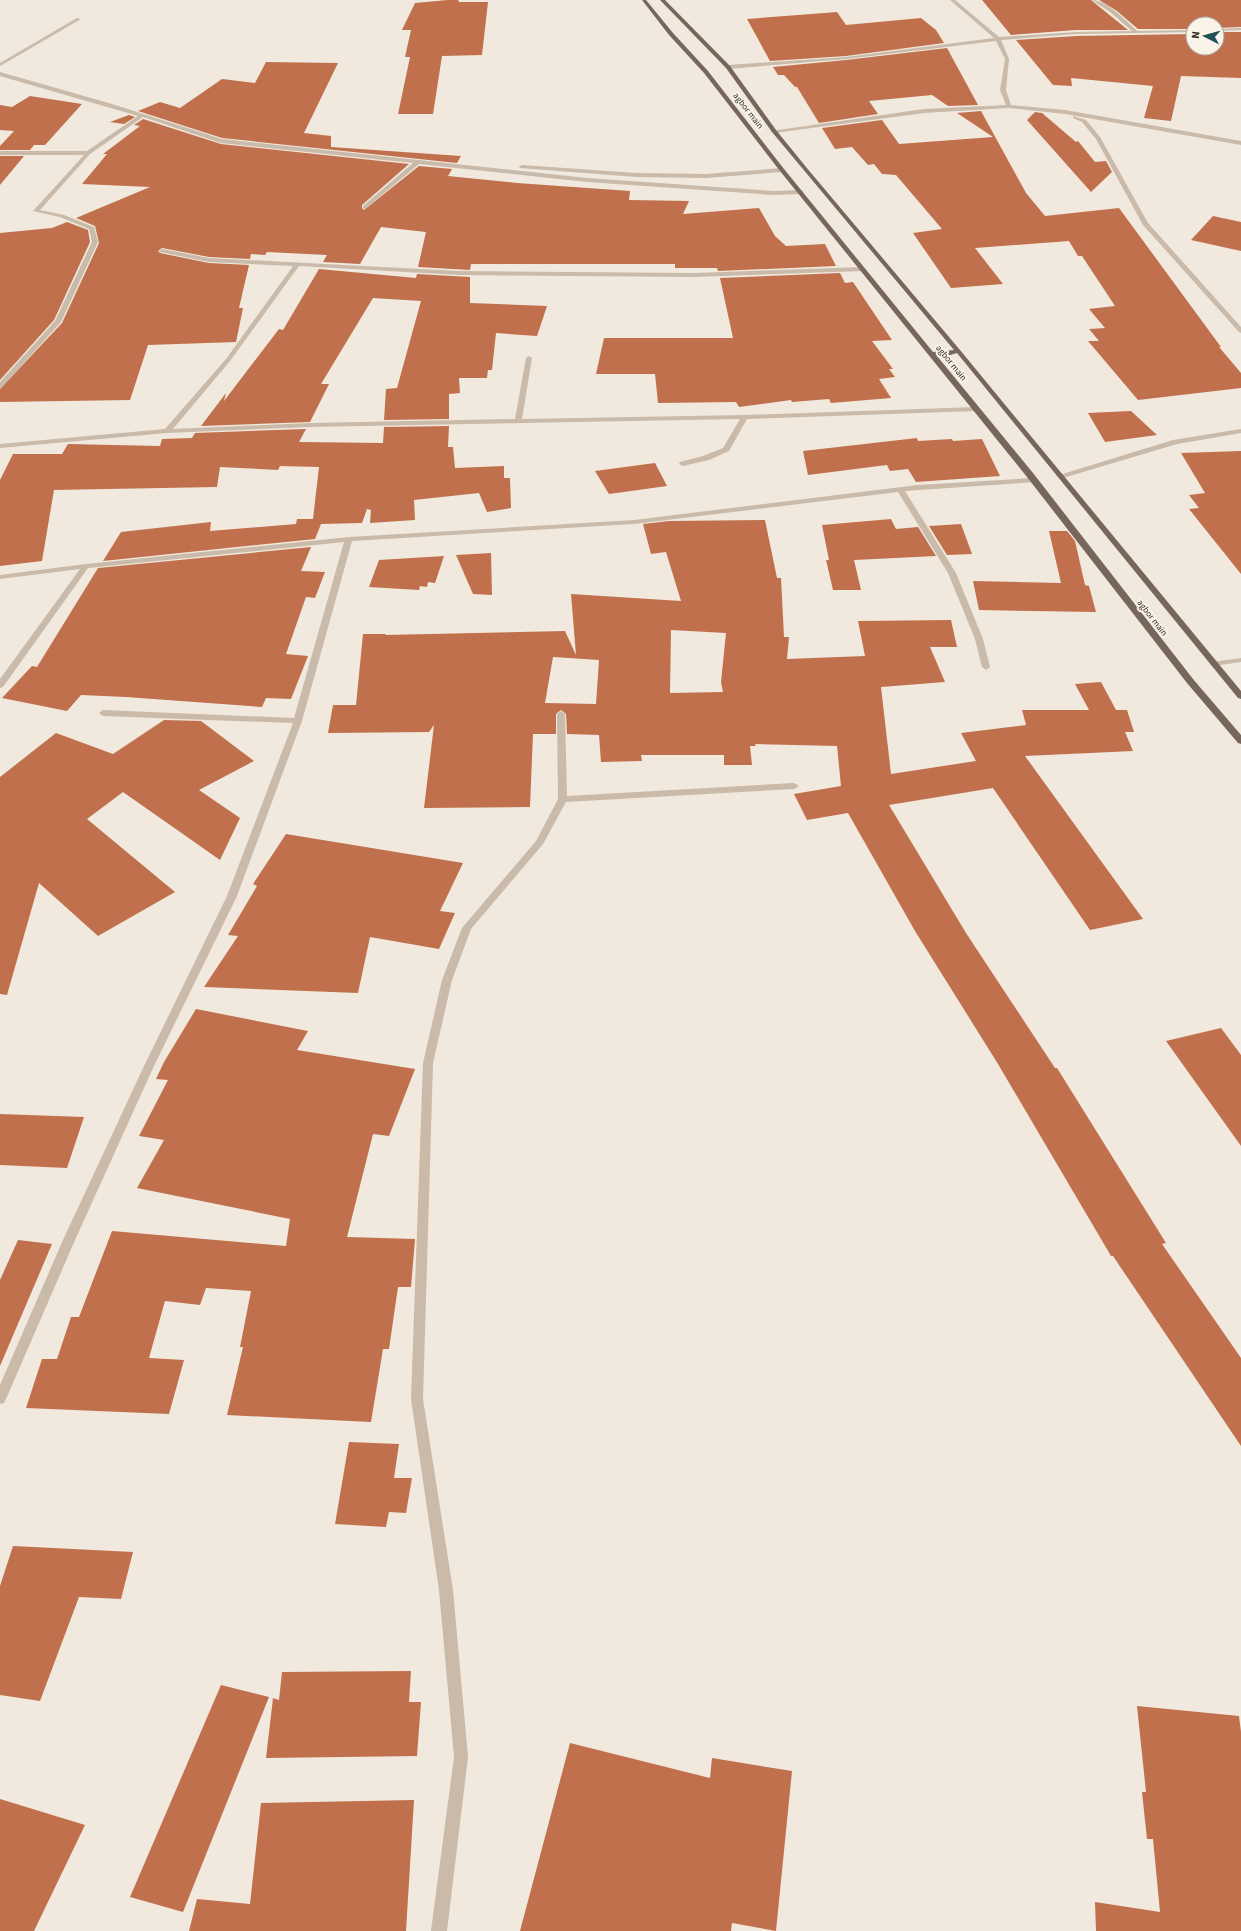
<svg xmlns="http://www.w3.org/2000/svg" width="1241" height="1931" viewBox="0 0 1241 1931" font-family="'Source Sans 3',sans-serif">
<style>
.building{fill:#c0704c;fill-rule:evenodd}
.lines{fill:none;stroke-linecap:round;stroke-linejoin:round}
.minor{fill:#c9baa9;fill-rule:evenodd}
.major{fill:#77665b;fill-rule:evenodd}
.labels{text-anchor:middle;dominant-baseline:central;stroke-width:4;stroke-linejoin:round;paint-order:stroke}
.far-street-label{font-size:9px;fill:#362e29;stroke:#f9f3e9}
</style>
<rect width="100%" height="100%" fill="#f1e9dd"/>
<g class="building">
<polygon points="448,0 458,0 459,2 488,2 482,55 442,56 433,114 398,114 410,57 405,57 411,30 402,30 415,3"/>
<polygon points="982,0 1091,0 1128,30 1076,30 1011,35"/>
<polygon points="1099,0 1241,0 1241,27 1217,28 1217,24 1193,24 1193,29 1138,29 1117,11"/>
<polygon points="837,12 846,25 921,18 936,30 944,43 846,56 770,61 747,19"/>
<polygon points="1217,32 1241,32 1241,78 1181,76 1171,121 1144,118 1153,86 1071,78 1072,86 1053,85 1016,40 1076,36 1193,34 1193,48 1217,48"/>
<polygon points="947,48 978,105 948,106 932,95 869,101 878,114 819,123 797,87 795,87 784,75 778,75 773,67 846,60"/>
<polygon points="266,62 338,63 304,133 331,136 331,147 461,156 457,163 222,138 138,111 160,102 180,108 222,79 255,83"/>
<polygon points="30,96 82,104 45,145 34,145 30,150 0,150 0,146 14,131 0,130 0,105 12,107"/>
<polygon points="981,111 1026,193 1045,216 1119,208 1221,347 1219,347 1241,373 1241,388 1138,400 1088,341 1099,341 1089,329 1105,328 1089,309 1115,306 1082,256 1078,256 1069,241 975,248 1003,284 951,288 913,233 942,229 896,175 882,174 874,164 868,165 852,147 835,149 822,128 882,120 899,144 993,137 957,113"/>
<polygon points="1035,112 1042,113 1076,142 1078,141 1095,162 1106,161 1112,172 1091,192 1027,120"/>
<polygon points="129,115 135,117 124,124 110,122"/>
<polygon points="143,119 221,144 409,164 362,205 362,208 364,210 419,166 452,169 448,176 517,183 630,191 629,200 689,201 683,214 759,208 775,236 786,246 825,244 836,266 718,271 717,268 675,268 675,264 471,264 470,270 418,267 426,232 381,227 360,264 323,262 327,255 267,252 265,255 251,254 250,259 209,257 162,248 158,251 160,253 209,263 249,265 239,308 243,308 236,342 148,345 130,400 0,402 0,389 62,323 99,243 95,226 76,218 150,187 82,184 107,154 103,154 140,126 134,125"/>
<polygon points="0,156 24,156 0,185"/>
<polygon points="1213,216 1241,222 1241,251 1191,240"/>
<polygon points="67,222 88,230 90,242 54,320 0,380 0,233 52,228"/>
<polygon points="319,269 416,278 417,274 470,277 470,303 547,306 537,336 496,333 492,370 488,370 487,378 459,378 460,393 449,394 449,419 384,420 386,389 397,388 421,301 373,298 321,384 329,384 310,422 201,426 226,393 224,401 279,329 283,330"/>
<polygon points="840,273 845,283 853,282 892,340 872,341 893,369 889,369 895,377 879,379 891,398 831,403 829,399 792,402 791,400 739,407 736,402 658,403 655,374 596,374 604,338 733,338 720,278"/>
<polygon points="1131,411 1157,435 1105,442 1088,413"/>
<polygon points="449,426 448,447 453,447 455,468 504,466 504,478 510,478 511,508 487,512 479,493 414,500 415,520 370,523 371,510 367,509 362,523 321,524 315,539 103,561 121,532 211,522 210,531 296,524 297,519 313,519 319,467 280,466 278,470 220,467 217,487 54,490 42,561 0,566 0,480 13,454 62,454 68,444 160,446 162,439 192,438 195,433 306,429 299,442 383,443 384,427"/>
<polygon points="917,438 918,441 952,439 953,441 982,439 1000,476 916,482 908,469 890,471 887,465 808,475 803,451"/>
<polygon points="1241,451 1241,574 1189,509 1199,508 1189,495 1205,493 1181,453"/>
<polygon points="655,463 667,486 609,494 595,471"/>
<polygon points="891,519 896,529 918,527 936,556 854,560 861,590 833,590 826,560 829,560 822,525"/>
<path d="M765 520 777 578H781L784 637H789L787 659 865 656 858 621 951 620 957 647H930L945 682 881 687 891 774 976 761 961 733 1026 725 1022 710H1089L1075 684 1101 682 1116 710H1127L1134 732H1125L1133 751 1025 756 1143 919 1090 930 993 788 889 805 966 933 1055 1068H1057L1166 1243 1162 1244 1241 1358V1446L1113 1256H1111L998 1064 915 931 848 813 807 820 794 794 841 786 837 746 755 744 756 746H750L752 765H724V755H641L642 761 601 762 599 735 567 734 566 714 561 710 556 714V734H533L530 807 424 808 434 725 429 732 328 733 333 705H356L363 634H386L385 635 565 631 576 655 571 594 681 601 666 552 651 554 643 524 669 521ZM671 630 726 633 721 682 723 692 670 693ZM553 657 599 660 596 704 545 703Z"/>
<polygon points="961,524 972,554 947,555 929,526"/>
<polygon points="1049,531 1067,531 1075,541 1085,585 1089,586 1096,612 979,610 973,581 1061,583"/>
<polygon points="311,547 301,571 325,572 315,598 306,597 286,654 308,656 291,699 266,698 262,707 126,697 81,695 67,711 2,698 32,666 37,667 98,568"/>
<polygon points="491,553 492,595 473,594 456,555"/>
<polygon points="444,556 435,583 428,582 427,587 420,586 419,590 369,587 379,560"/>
<polygon points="164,720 201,721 254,761 199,790 240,818 220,860 123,792 87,819 175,892 98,936 39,883 7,995 0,994 0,777 56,733 113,754"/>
<polygon points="286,834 463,863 440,911 455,913 439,949 370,937 358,993 204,987 238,936 228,935 257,886 253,884"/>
<polygon points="196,1009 308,1031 297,1050 415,1069 389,1136 373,1134 347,1237 415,1239 411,1287 398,1287 389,1349 383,1349 371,1422 227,1415 243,1347 240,1347 251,1291 206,1288 200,1305 165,1301 149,1358 184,1360 169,1414 26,1408 42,1359 57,1359 71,1317 79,1317 112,1231 286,1246 290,1219 137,1188 164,1140 139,1136 168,1080 156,1079 164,1062"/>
<polygon points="1221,1028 1241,1055 1241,1146 1166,1041"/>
<polygon points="0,1114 84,1117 67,1168 0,1165"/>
<polygon points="18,1240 52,1244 0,1366 0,1280"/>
<polygon points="349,1442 399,1444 394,1478 412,1478 406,1513 389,1512 386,1527 335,1524"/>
<polygon points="13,1546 133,1552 121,1599 79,1597 40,1701 0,1695 0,1586"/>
<polygon points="411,1671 409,1702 421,1702 417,1756 266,1758 273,1698 279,1700 282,1672"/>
<polygon points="221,1685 269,1697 183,1912 130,1897"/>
<polygon points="1137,1706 1239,1716 1241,1732 1241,1931 1096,1931 1095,1902 1160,1912 1153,1839 1147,1839 1142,1792 1146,1792"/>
<polygon points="570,1743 710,1778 712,1758 792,1771 776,1931 732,1923 731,1931 520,1931"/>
<polygon points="0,1799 85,1825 34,1931 0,1931"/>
<polygon points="414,1800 406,1931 189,1931 197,1899 250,1904 261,1803"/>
</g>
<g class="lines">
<g class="minor">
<path d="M950 0H955L999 37 1076 32 1132 31 1110 12 1092 0C1106 0 1127 21 1137 31L1193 30V32L1076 34 1001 40 1009 59 1006 90 1011 105 1065 110 1241 141V145L1065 114 1009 108 924 113 774 133 771 131 924 109 1006 105 1000 90 1005 59 996 41 846 59 728 69 725 67 728 65 846 57 994 38Z"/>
<polygon points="77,18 81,19 0,66 0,63"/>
<polygon points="1241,28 1241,30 1217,31 1217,29"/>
<polygon points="0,72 112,104 222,139 587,178 774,191 801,190 804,192 801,194 774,195 587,182 419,164 365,209 363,208 363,206 413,163 221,143 143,117 90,154 40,210 64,215 94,227 98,242 61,322 2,387 0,388 0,382 55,321 92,242 89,229 60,217 33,211 84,155 0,155 0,151 87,151 138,116 0,76"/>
<polygon points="1073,116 1086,120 1100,137 1148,223 1241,327 1241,333 1239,332 1143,225 1096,139 1082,122 1073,118"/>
<polygon points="522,165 636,173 706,174 782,168 785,170 782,172 706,178 636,177 520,168 519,167"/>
<polygon points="162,249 209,258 459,271 695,273 863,267 866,269 863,271 695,277 459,275 299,266 230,361 173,429 310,423 515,419 526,358 529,356 532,358 522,419 745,415 976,407 979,409 976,411 747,419 729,451 709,460 683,466 679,464 680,462 703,456 723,448 740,419 310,427 167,433 0,448 0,444 165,429 226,359 293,266 209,262 160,252 159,251"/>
<polygon points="1241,429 1241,433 1177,444 1063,478 1056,476 1173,440"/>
<polygon points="1033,478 1037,480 1036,482 905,491 956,573 983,639 990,667 986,670 982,667 975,639 948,573 898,492 634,524 352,541 302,721 237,896 154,1066 75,1240 6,1399 4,1403 0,1404 0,1385 63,1240 144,1066 227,896 293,723 103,716 99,713 103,710 294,718 344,542 88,568 3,687 0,688 0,679 80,569 0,579 0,575 86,564 349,537 634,520 918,485"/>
<polygon points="1241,658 1241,662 1213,666 1209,664 1213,662"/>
<polygon points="561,711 565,714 567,796 794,783 799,786 794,789 566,802 543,844 471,929 452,980 433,1063 423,1399 453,1590 468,1757 447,1931 431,1931 454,1757 439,1590 411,1399 423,1063 442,980 462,928 536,841 558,799 557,714"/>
</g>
<polygon class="major" points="642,0 646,0 673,33 708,71 784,169 933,352 954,350 772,132 726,68 660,0 665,0 730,66 776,130 806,167 960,350 1241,691 1241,699 1238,698 957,353 947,356 937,356 1033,473 1193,679 1241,735 1241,744 1238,743 1187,683 1027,477 780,171 704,73 669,35"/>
</g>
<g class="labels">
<g class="far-street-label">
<text transform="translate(748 111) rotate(52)">agbor main</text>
<text transform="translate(951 363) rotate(51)">agbor main</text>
<text transform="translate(1152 618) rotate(52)">agbor main</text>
</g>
</g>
<g transform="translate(1205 36) rotate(276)"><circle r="19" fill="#f9f3e9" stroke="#aba49c"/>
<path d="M0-3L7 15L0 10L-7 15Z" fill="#204f56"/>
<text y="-6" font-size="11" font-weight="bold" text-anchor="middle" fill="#362e29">N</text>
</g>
</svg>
